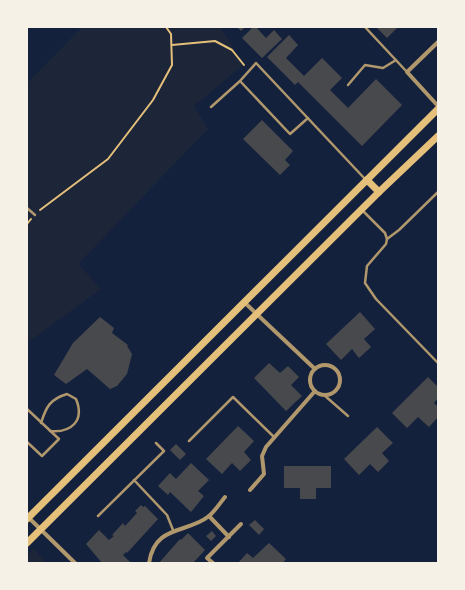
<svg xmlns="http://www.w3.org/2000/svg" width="465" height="590" viewBox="0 0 465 590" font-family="'Roboto Condensed',sans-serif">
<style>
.green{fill:#1d2539}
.building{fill:#48494c}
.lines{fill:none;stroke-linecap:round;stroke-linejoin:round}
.path{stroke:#e5c07b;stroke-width:2}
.service{stroke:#b1986c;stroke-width:2.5}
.minor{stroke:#b1986c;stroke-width:4}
.secondary{stroke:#e5c07b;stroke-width:7}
</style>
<rect width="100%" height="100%" fill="#14213d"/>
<g class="green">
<polygon points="82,27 219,27 227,37 243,65 194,106 208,129 78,264 101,289 27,343 27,83"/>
<polygon points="34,549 47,563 27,563 27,556"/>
</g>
<g class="building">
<polygon points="237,27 245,27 241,31"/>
<polygon points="253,27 256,27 266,38 274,30 282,39 262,58 242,38"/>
<polygon points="376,27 398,27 387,38"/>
<polygon points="289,35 298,45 286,58 304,76 322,58 342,78 330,90 348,108 376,79 402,105 362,146 298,82 295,85 267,57"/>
<polygon points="262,120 293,151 285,160 290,165 280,175 243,139"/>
<polygon points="360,312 375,329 364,339 371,347 359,358 352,349 341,360 326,344"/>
<polygon points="100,317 114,328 112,333 128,345 127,346 132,354 127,374 117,386 110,389 87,369 66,384 54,375 73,343"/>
<polygon points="269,363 280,373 288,366 299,377 291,385 302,396 286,411 254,378"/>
<polygon points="428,377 438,387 438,398 434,403 438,407 438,417 429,427 418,417 407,428 392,413"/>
<polygon points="238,426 254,441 244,452 251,460 240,471 232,463 222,474 206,459"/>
<polygon points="377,427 393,443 382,453 389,461 378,472 370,464 359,475 344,459"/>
<polygon points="176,444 186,454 180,460 170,450"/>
<polygon points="191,463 209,480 198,491 204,496 191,512 170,492 168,495 158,486 170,473 176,479"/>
<polygon points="284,466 331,466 331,488 316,488 316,499 300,499 300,488 284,488"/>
<polygon points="141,505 143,507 145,506 158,519 127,553 126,552 123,555 131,563 102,563 86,544 99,530 109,540 114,536 112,535 123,523 125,526 137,513 135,511"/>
<polygon points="255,520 264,529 259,535 249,525"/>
<polygon points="212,531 216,536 211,541 206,536"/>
<polygon points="188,533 205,550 193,563 159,563 180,539 181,540"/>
<polygon points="269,543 286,559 283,563 238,563 247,553 253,558"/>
</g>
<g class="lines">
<g class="path">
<polyline points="172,45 215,41 232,50 244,65"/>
<polyline points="40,210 108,159 153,100 172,65 171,34 166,27"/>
<polyline points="27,224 31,219"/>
</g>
<g class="service">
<polyline points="365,27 407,72"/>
<polyline points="240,81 256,63 365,179"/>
<polyline points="348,85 365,65 383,68 396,60"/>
<polyline points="211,107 240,81 290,134 308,118"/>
<polyline points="27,208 35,215"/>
<polyline points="362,210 385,233 387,239 386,244 367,266 365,283 376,299 438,363"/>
<polyline points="387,239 399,230 438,192"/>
<polyline points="324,395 348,416"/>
<polyline points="27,409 59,439 42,456 27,442"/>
<path d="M41 423C46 407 50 399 67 394L76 399C85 421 71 433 50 431"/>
<polyline points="189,441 233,397 274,437"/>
<polyline points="134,480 167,515 173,530"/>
<polyline points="98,516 164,451 156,443"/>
</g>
<g class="minor">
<polyline points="438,42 407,72 438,106"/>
<polyline points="244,302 315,369"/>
<circle cx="325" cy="380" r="15"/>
<polyline points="250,490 264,474 262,456 266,447 315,391"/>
<polyline points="209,516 229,537"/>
<polyline points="28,517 75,563"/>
<path d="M149 563C155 524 187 534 209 516 215 511 220 503 225 497"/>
<polyline points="213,563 207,558 241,524"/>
</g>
<g class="secondary">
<polyline points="367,180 379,192"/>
<polyline points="27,519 438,109"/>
<polyline points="27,543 379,192 438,136"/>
</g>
</g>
<rect width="465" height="590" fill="none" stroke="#f6f1e7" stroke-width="56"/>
</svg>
